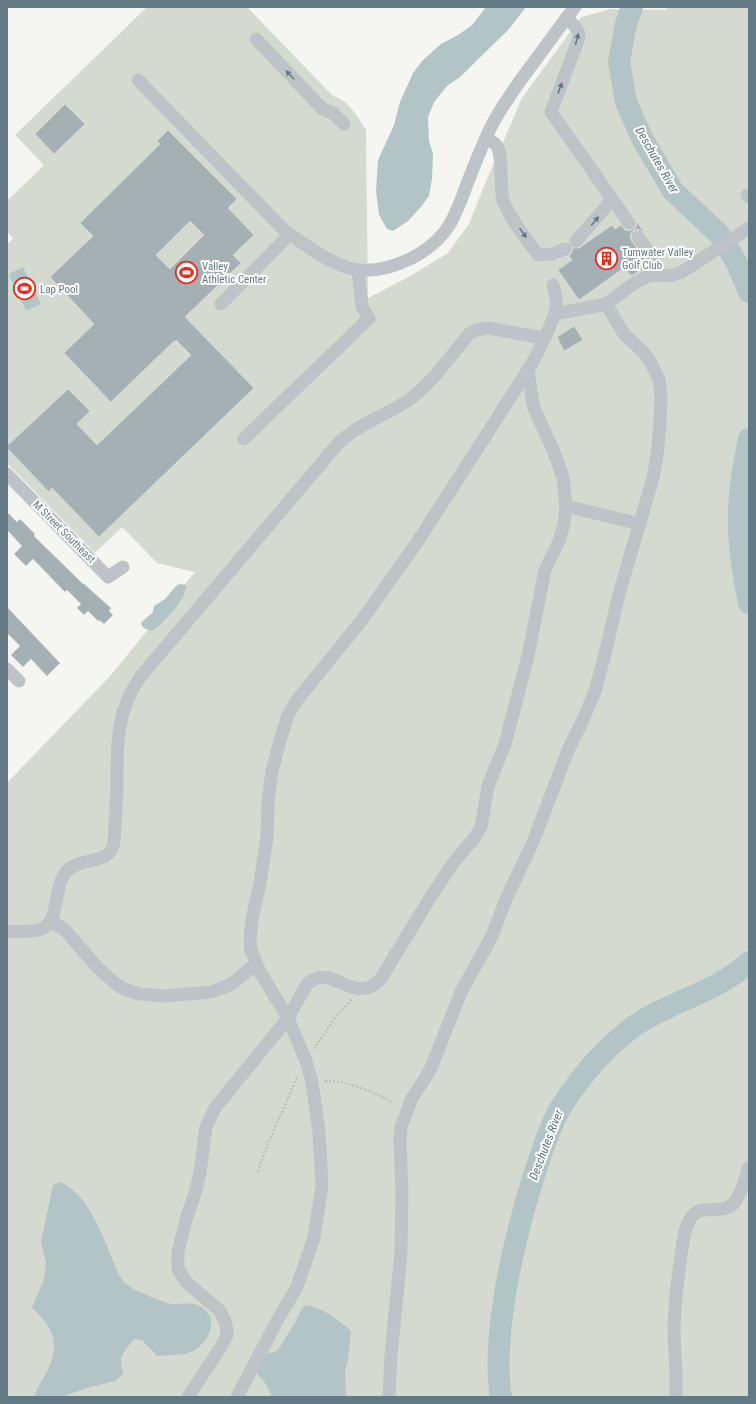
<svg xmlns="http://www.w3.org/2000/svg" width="756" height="1404" viewBox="0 0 756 1404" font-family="'Roboto Condensed',sans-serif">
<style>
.green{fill:#d5dad0}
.water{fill:#b3c4c6}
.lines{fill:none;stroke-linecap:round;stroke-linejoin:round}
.river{stroke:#b3c4c6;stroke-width:22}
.building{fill:#a5b0b4;stroke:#d6d6d4;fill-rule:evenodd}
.path{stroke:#b7bcbd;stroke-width:2;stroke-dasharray:2 2;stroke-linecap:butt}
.minor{stroke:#bdc3c6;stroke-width:13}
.oneway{fill:#637a84}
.labels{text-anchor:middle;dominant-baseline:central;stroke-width:4;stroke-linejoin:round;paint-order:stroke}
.poi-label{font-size:11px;fill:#637a84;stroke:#fff;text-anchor:start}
.street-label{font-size:11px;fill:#637a84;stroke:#fff}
.water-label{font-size:12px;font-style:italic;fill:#59767a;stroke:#fff}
</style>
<rect width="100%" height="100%" fill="#f5f5f1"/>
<path class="green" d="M147 7H247L333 96C348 100 358 117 366 130L368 298 412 275 448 253 469 224 484 186 522 98 581 17 611 9 665 10 668 7H749V1397H7V783L111 675 195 572 157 563 122 527 95 553 7 463V245L13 238 7 232V201L44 165 15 135Z"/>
<g class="water">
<polygon points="486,7 526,7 509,29 460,77 447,86 434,102 428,117 429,141 433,154 432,179 429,196 420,208 408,221 393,231 387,229 379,215 376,191 378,160 394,125 400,102 413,73 422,61 441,44 458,35 472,25"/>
<polygon points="23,267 41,304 26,311 9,274"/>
<path d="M179 584 186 585C188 598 164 622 154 630 149 631 142 629 141 623L153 612 154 606 165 599 175 587Z"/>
<path d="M61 1182C67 1186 75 1191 80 1197 94 1214 103 1236 111 1256 115 1265 118 1276 125 1283 132 1290 162 1302 172 1304 183 1305 195 1300 204 1309 219 1321 208 1343 193 1351 184 1356 167 1355 157 1356L142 1340 134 1339C124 1352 117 1357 124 1373L115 1381 87 1388 61 1397H35C36 1387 42 1381 47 1372 60 1343 55 1329 32 1308L44 1279 46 1264 41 1241 53 1185Z"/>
<path d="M306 1305C322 1307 338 1320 351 1331L348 1360 345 1371 346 1397H272L264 1381 258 1375 256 1369 266 1354 274 1352 278 1350 296 1321 302 1308Z"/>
</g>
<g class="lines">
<g class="river">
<polyline points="632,7 626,24 619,62 626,102 643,140 673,191 719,234 737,263 749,292"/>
<path d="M749 439C744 464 739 489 739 515 738 544 743 574 749 603"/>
<path d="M501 1397C496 1367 499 1336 503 1307 510 1259 522 1212 537 1166 544 1146 550 1125 561 1107 580 1077 605 1048 633 1027 669 1001 717 993 749 962"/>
</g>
</g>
<g class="building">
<polygon points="65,104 85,124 54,154 35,134"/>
<path d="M168 130 237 199 228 208 254 235 233 255 241 263 185 317 254 388 99 537 52 488 49 492 7 448V446L68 389 90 411 77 424 97 445 191 355 176 340 175 342 174 341 111 402 64 353 94 324 50 277 93 236 80 223 160 144 157 141ZM190 221 204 235 170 269 156 255Z"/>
<polygon points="637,222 644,232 638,229 634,230 631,233 630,238 645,261 646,267 631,276 625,267 579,300 558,270 572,260 569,256 571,254 573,248 579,248 612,225 615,229 621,225 625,230 630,231 636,227"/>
<polygon points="574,326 583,340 564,351 557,337"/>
<polygon points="7,512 17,522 20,519 35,534 34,536 83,584 83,583 111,608 109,611 113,615 104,624 99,620 98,621 88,611 84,615 77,608 81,604 67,590 65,592 33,559 26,566 14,554 22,546 7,530"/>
<polygon points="7,607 60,663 47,676 31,659 23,667 11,655 20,646 7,633"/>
</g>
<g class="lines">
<g class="path">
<polyline points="314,1049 334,1019 352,999"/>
<path d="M325 1081C345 1080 374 1092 392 1102"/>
<polyline points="258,1172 265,1151 297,1077"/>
</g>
<g class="minor">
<path d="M566 18C573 24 580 29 579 38L551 112 629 223"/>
<polyline points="256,39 317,103 324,110 333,113 344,124"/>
<path d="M138 80 285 231C331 262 356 286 412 258 427 250 441 239 450 224 459 208 464 191 471 174 478 156 485 138 494 121 505 102 518 83 531 66 546 46 560 26 575 7"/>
<path d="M486 138C489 140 494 142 496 145 504 155 499 186 503 200 509 218 527 239 538 255L552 254 565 249"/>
<polyline points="747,195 749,197"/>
<polyline points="638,237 652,256 656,275"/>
<polyline points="576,241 605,208 611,198"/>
<polyline points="221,304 290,234"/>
<polyline points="606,304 633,284 646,277 656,275 668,276 682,272 749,228"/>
<path d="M244 439C285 398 328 359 369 318L362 307 358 270"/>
<polyline points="7,474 108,577 123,567"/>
<polyline points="566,506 640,524"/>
<polyline points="7,669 19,681"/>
<polyline points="48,924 56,924 65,930 98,968 115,983 124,989 140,994 166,996 211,992 232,984 248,970 256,965"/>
<path d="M7 931C18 931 30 933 41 929 62 922 51 882 70 868 85 857 110 865 114 842 115 825 116 807 117 790 117 747 115 712 141 676L336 446C356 424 386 416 410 399 433 382 452 354 470 333L476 330 488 328 544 338"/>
<path d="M188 1397 221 1347 227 1335V1330L225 1321 220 1311 186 1282 178 1269V1252L186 1220 196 1190 200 1172 206 1127 215 1108 288 1018 307 984C334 961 351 1007 380 980L430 898 454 862 475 837 481 827 488 786 505 744 528 656 545 570 559 541 564 524 566 506 563 478 554 452 534 408 532 399 528 370"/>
<path d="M237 1397 278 1319 297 1287 314 1237 322 1186 319 1132 312 1082 306 1061 288 1018 260 972 251 950 250 940 252 919 260 883 267 837 268 801 272 771 281 737 288 715 297 700 362 620 418 541 528 370C536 357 554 322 556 307 557 299 555 292 553 285"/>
<polyline points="389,1397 391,1355 401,1253 402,1192 400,1142 401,1127 412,1098 426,1077 431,1068 461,992 492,936 506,899 533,842 569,748 583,720 595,691 605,654 619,594 653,478 657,456 660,424 661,397 659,380 650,361 643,352 624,334 606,304 555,314"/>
<path d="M676 1397C677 1373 674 1348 674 1324 675 1303 677 1283 680 1263 682 1249 683 1232 690 1219 699 1202 723 1216 734 1203 742 1194 745 1178 749 1167"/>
</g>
</g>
<defs><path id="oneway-solid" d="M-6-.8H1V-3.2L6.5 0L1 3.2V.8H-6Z"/></defs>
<g class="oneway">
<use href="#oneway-solid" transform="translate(577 39) rotate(-75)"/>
<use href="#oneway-solid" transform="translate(290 75) rotate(-134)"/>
<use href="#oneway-solid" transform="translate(560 88) rotate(-70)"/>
<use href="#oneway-solid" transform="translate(595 221) rotate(-50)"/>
<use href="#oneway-solid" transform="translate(523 233) rotate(55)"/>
</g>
<defs>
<symbol id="building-ring" viewBox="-11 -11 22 22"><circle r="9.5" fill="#fff" stroke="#eb291b" stroke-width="1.5"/><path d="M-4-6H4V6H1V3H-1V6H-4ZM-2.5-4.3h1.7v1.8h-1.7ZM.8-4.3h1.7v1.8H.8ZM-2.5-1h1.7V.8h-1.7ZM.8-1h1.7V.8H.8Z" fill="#eb291b"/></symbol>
<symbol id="stadium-ring" viewBox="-11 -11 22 22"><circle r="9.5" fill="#fff" stroke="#eb291b" stroke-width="1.5"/><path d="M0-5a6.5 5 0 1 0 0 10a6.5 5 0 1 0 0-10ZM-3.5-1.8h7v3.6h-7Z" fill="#eb291b"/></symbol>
</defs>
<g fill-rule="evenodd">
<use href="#building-ring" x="594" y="246" width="25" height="25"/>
<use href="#stadium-ring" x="174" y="260" width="25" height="25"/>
<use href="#stadium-ring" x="12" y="276" width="25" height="25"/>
</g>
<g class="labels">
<g class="poi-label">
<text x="622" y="252">Tumwater Valley<tspan x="622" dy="13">Golf Club</tspan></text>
<text x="202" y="266">Valley<tspan x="202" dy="13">Athletic Center</tspan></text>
<text x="40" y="289">Lap Pool</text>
</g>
<g class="street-label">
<text transform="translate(64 532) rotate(45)">M Street Southeast</text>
</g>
<g class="water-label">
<text transform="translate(657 160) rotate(60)">Deschutes River</text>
<text transform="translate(546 1145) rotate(-69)">Deschutes River</text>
</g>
</g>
<rect width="756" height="1404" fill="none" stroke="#637a84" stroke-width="16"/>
</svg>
